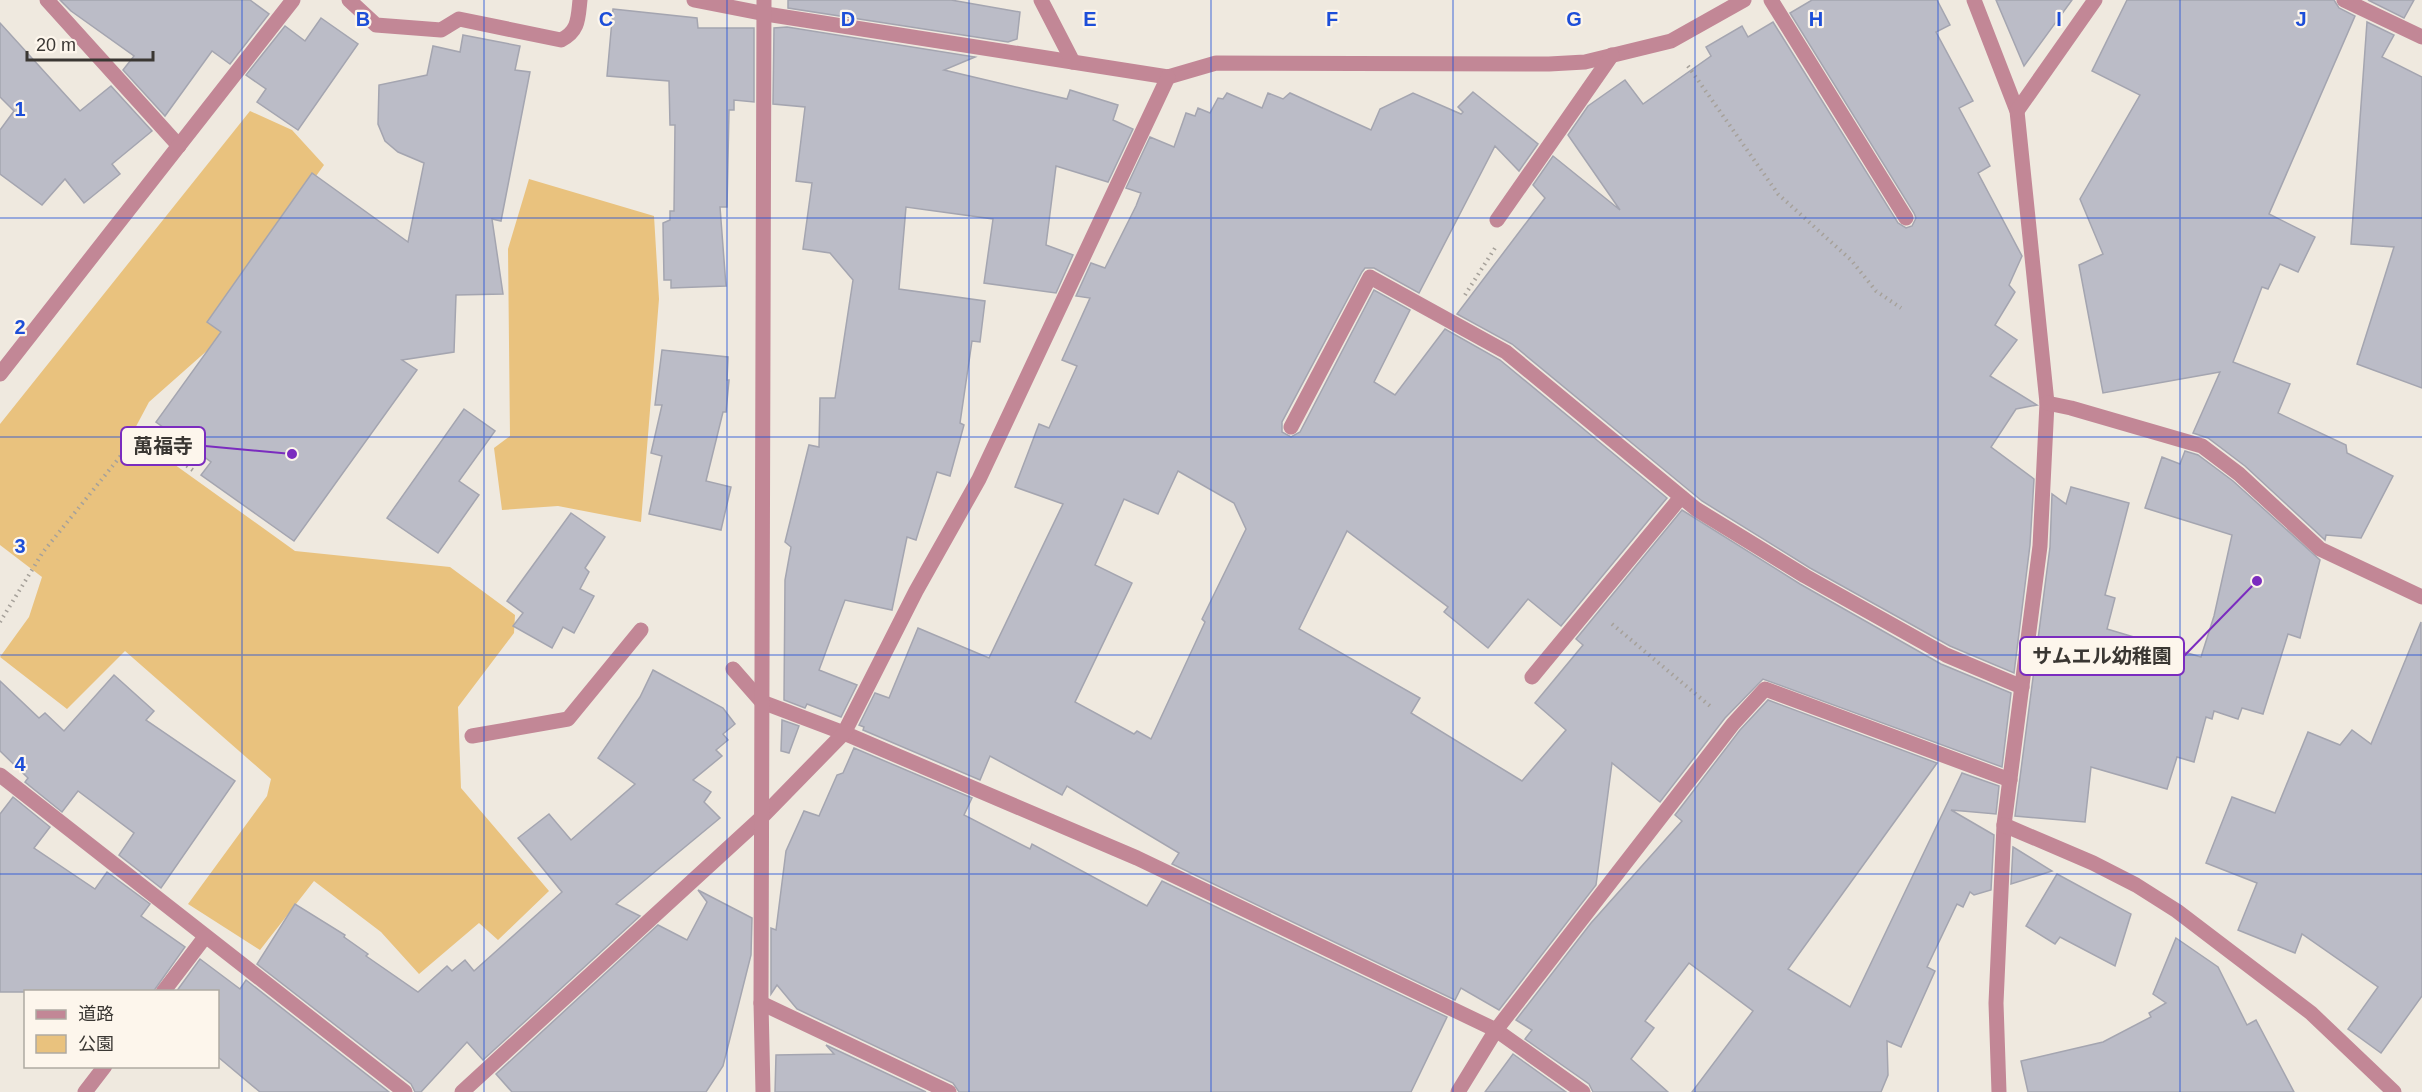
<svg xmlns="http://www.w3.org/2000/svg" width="2422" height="1092" viewBox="0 0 2422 1092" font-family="Helvetica,'Noto Sans JP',sans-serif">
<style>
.green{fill:#e9c27e}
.building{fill:#bbbcc7;stroke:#a4a5b0;stroke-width:1.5;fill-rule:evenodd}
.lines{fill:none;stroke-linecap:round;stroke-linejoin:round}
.path{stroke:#a6a19a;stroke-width:4;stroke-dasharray:1.5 4.5;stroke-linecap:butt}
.minor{stroke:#c28796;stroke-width:15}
.grid{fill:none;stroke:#1d4ed8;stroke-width:1.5;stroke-opacity:0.55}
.grid-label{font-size:20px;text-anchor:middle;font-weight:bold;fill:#1d4ed8;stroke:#fdf6ec;stroke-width:4.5;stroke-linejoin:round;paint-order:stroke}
.leader{fill:none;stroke:#7b2cbf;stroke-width:2}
.callout-dot{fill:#7b2cbf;stroke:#fdf6ec;stroke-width:2}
.callout{fill:#fdf6ec;stroke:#7b2cbf;stroke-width:2}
.callout-label{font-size:20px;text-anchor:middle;font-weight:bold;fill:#3a3733}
</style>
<rect width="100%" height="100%" fill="#efe9df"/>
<g class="green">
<polygon points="250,111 292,130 324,165 213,320 227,333 149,402 132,434 295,551 450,567 515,615 514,633 458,707 461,788 549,891 498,940 479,923 419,974 381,932 314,881 260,950 188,904 267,796 271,779 125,651 67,709 0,657 29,617 42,577 0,545 0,424"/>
<polygon points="529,179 654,216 659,299 641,522 558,506 502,510 494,448 510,436 508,249"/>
</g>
<g class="building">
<polygon points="60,0 250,0 269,14 230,64 212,51 165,116 123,70 134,56 71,11"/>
<polygon points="788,0 951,0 1020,12 1017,39 1008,42 788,8"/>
<polygon points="1812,0 1937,0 1950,25 1936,32 1973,101 1959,108 1990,166 1978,173 2022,256 2009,285 2015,292 1995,325 2017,340 1990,376 2037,405 2016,409 1991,447 2034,479 2030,545 2014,673 1950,646 1810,568 1702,501 1512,344 1457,314 1545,198 1533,185 1553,156 1620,210 1568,135 1588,106 1625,80 1643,104 1711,56 1706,47 1742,26 1748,37 1773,22 1898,223 1906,228 1912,226 1916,218 1914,213 1790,13"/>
<polygon points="1996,0 2072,0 2024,66"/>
<polygon points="2127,0 2334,0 2339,8 2355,16 2269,214 2315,237 2298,272 2280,264 2268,289 2262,287 2233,362 2290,384 2278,413 2346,445 2347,453 2393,476 2361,538 2326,535 2325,540 2245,466 2208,438 2193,433 2220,372 2103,393 2079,265 2103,254 2080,199 2140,95 2092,71"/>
<polygon points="2368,0 2414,0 2404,18"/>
<polygon points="613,9 697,18 698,28 754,28 754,102 734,100 734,110 729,110 727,207 720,207 726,286 671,288 671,280 664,280 663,223 670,220 670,211 674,211 675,125 670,125 669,81 607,76"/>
<polygon points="321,18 358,44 298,130 257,102 266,89 246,75 285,26 305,41"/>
<polygon points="2367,22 2394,35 2382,57 2422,77 2422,388 2357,364 2394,247 2351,244"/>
<polygon points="0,23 80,111 111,86 152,131 112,164 120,174 84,203 65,179 42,205 0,174 0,130 14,111 0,97"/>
<polygon points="787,27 975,57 944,70 1067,99 1070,90 1118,105 1113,120 1133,129 1108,182 1056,166 1046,245 1073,255 1056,293 984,283 993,219 906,207 899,289 985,301 980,342 972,341 960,423 964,425 950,476 937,472 916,540 907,537 892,610 845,600 819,670 857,685 841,717 807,704 805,708 784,700 785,580 791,547 785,542 809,445 819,447 820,398 835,398 853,280 830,253 803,249 812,183 796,181 805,107 773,104 774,28"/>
<polygon points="463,35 520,46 515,70 530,72 501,221 492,219 503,294 456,295 454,352 402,360 417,370 294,541 201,475 211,462 156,422 221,332 207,322 312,173 408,242 424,163 398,152 385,141 378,124 379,85 427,75 433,46 460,52"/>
<path d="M1473 92 1538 144 1519 171 1495 146 1419 293 1374 268H1365L1362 272 1282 422V432L1291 437 1300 432 1374 290 1410 310 1374 382 1395 395 1445 329 1500 360 1667 498 1561 626 1528 599 1488 648 1444 612 1448 607 1347 531 1299 629 1420 698 1411 713 1522 781 1566 730 1535 703 1583 645 1576 639 1682 510 1800 584 1941 664 2011 693 2002 767 1763 679 1725 718 1660 802 1612 763 1596 885 1499 1010 1461 988 1455 1000 1172 864 1179 853 1067 786 1062 795 990 756 980 780 863 730 864 727 859 725 875 693 889 698 918 628 989 658 1063 504 1015 487 1039 424 1049 428 1077 366 1062 360 1090 298 1076 296 1091 263 1105 268 1136 206 1141 193 1126 188 1150 137 1174 147 1186 113 1195 116 1198 108 1210 113 1218 98 1223 99 1227 93 1262 108 1268 93 1283 99 1290 93 1371 130 1380 109 1413 93 1461 114 1463 112 1458 107ZM1178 471 1234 503 1246 529 1202 619 1205 622 1151 739 1137 731 1134 734 1075 702 1132 583 1095 565 1124 499 1158 514Z"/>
<polygon points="662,350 728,357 727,380 729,380 726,412 723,412 706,481 731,487 721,530 649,514 662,456 651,453 662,405 655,405"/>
<polygon points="464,409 495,431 459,481 479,495 438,553 387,518"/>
<polygon points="2185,451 2198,455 2233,481 2320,560 2300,638 2288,634 2263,714 2242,708 2238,719 2214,711 2212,719 2206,717 2194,762 2177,757 2167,789 2091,767 2085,822 2015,816 2050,547 2052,494 2066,504 2071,487 2129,503 2105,595 2115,598 2107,629 2201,657 2214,616 2232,535 2145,508 2162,457 2180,464"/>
<polygon points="571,513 605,537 585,568 589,572 580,589 594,596 574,633 563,627 552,648 513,626 523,613 507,601"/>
<polygon points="2421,622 2422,996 2381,1053 2348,1029 2378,987 2302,934 2295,953 2238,930 2257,883 2206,863 2232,797 2275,813 2308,732 2340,745 2352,730 2371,744"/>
<polygon points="653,670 723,708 735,724 723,734 728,740 716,750 722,756 693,780 711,792 704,802 720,818 616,904 640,916 483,1060 467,1042 421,1092 415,1092 411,1084 257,964 295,904 345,935 344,937 368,954 366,956 418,992 447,966 452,971 465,960 474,971 562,892 518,838 549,814 571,840 635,784 598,758 640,697"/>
<polygon points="114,675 154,711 146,720 235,781 161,888 119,855 134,833 78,791 62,812 25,782 28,778 0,751 0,681 39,718 45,713 64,731"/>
<polygon points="1768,700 1937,763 1788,969 1850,1007 1962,773 1999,786 1996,814 1951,810 1994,835 1991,890 1974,895 1970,892 1963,907 1957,904 1927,967 1935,971 1901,1047 1887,1041 1888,1075 1881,1092 1692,1092 1753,1011 1689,963 1645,1021 1654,1028 1631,1059 1668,1092 1593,1092 1589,1084 1525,1039 1532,1030 1516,1020 1591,923 1682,821 1675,815 1740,730"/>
<polygon points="782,720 799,726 789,753 781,751"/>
<polygon points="854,748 972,798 964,815 1030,849 1032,844 1147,906 1162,881 1447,1017 1411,1092 959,1092 953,1083 797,1009 777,985 771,994 771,928 776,930 786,851 804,811 819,816 837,775 843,773"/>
<polygon points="13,797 50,827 34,848 95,889 107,872 150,904 141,916 185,947 153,992 0,992 0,814"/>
<polygon points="2013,847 2052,871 2011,884"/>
<polygon points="2057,874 2131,914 2115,966 2060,937 2055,944 2026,926"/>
<polygon points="698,890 752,918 751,955 723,1066 706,1092 512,1092 496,1074 658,925 687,940 707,902"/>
<polygon points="2176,938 2218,967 2247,1025 2256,1020 2294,1092 2028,1092 2021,1061 2103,1042 2151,1017 2149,1013 2166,1003 2153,994"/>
<polygon points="200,959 240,989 246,980 389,1092 260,1092 218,1057 218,992 176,992"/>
<polygon points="826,1045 926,1092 775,1092 776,1055 834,1054"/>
<polygon points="1513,1054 1566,1092 1485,1092"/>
</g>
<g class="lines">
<g class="path">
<polyline points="1688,66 1778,194 1851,260 1876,291 1901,308"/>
<polyline points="1465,295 1495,248"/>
<polyline points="0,622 43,552 140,432 194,471"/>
<polyline points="1612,624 1710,706"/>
</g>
<g class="minor">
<polyline points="47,0 179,146"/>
<path d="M349 0 376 25 441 30 459 19 561 40C579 31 578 18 580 0"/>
<polyline points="694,0 766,14 1168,77 1216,63 1549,64 1585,62 1671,41 1744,0"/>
<polyline points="1041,0 1073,62"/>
<polyline points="1771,0 1906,218"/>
<polyline points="1974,0 2017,111 2047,403 2040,546 2004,825 1996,1003 1999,1092"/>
<polyline points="2344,0 2422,37"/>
<polyline points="2017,111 2095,0"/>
<polyline points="1497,220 1612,55"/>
<polyline points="0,374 293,0"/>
<polyline points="2047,403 2071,408 2202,446 2239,474 2320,549 2422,597"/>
<polyline points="1291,427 1370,277 1506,352 1696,509 1805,576 1946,655 2022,687"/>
<polyline points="733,669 762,702 844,733 1137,858 1496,1030 1583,1092"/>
<polyline points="1532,677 1681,497"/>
<polyline points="472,736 568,719 641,630"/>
<polyline points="0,775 405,1092"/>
<polyline points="2004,825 2093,863 2136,885 2177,911 2311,1013 2394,1092"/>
<polyline points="163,992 205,937"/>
<polyline points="761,1003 949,1092"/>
<polyline points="85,1092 105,1066"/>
<polyline points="462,1092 761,818 844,733 916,591 979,479 1168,77"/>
<polyline points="763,1092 761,1003 764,0"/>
<polyline points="1458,1092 1496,1030 1733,724 1765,689 2010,780"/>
</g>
</g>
<path class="grid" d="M242 0V1092M484 0V1092M727 0V1092M969 0V1092M1211 0V1092M1453 0V1092M1695 0V1092M1938 0V1092M2180 0V1092M0 218H2422M0 437H2422M0 655H2422M0 874H2422"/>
<g class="grid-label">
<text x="363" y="26">B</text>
<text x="606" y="26">C</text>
<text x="848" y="26">D</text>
<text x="1090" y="26">E</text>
<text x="1332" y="26">F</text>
<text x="1574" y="26">G</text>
<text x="1816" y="26">H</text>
<text x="2059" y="26">I</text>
<text x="2301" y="26">J</text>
<text x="20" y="116">1</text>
<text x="20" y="334">2</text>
<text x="20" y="553">3</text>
<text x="20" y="771">4</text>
</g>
<path class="leader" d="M292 454L205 446M2257 581L2184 656"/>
<g class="callout-dot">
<circle cx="292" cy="454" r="6"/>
<circle cx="2257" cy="581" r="6"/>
</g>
<g class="callout">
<rect x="121" y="427" width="84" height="38" rx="6"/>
<rect x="2020" y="637" width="164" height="38" rx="6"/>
</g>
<g class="callout-label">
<text x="163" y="453">萬福寺</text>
<text x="2102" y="663">サムエル幼稚園</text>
</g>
<rect x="24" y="990" width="195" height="78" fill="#fdf6ec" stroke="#afaaa2" stroke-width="1.5"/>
<rect x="36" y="1010" width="30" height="9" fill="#c28796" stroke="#afaaa2" stroke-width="1.5"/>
<text x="78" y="1020" font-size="18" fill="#3a3733">道路</text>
<rect x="36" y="1035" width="30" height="18" fill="#e9c27e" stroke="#afaaa2" stroke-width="1.5"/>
<text x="78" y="1050" font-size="18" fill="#3a3733">公園</text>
<path d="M27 51v9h126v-9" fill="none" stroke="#3a3733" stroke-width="3"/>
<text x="36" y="51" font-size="18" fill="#3a3733" stroke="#fdf6ec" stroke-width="4.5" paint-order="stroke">20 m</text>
</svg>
